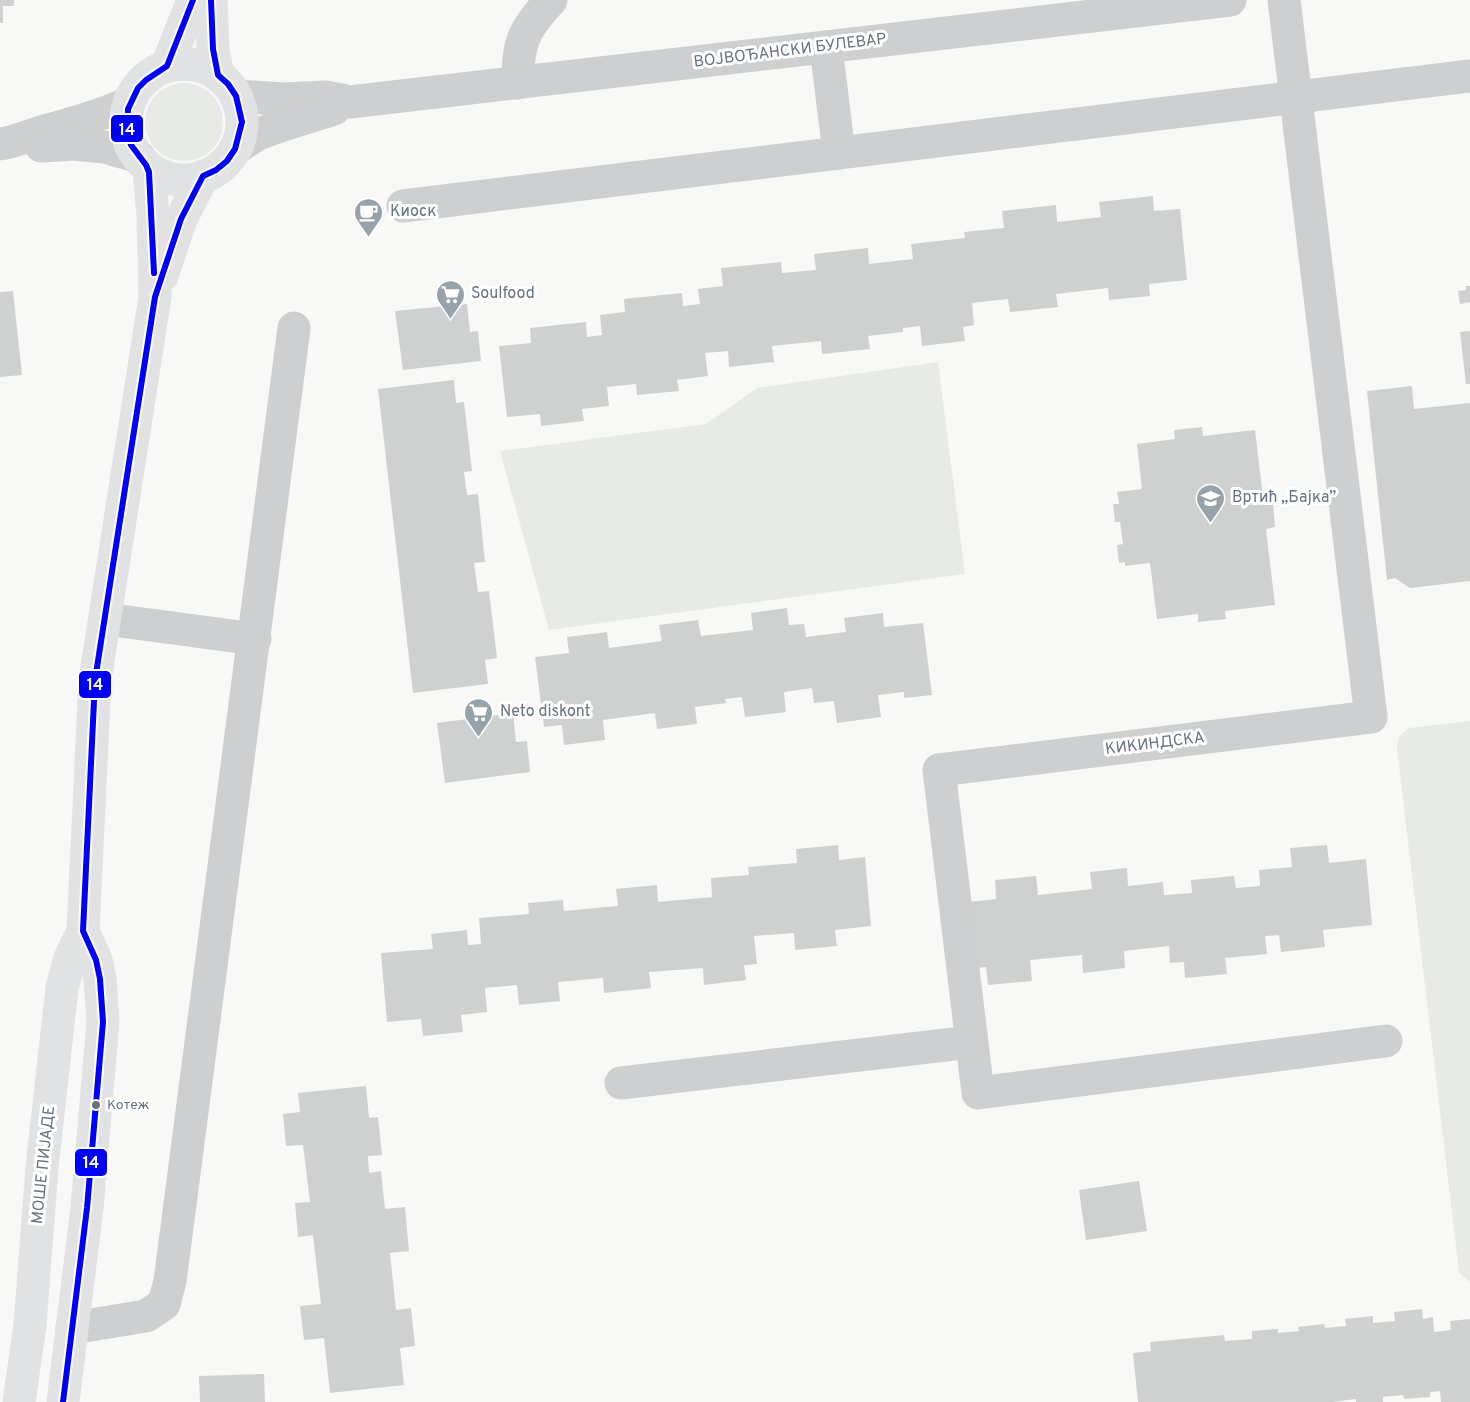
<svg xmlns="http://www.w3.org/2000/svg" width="1470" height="1402" viewBox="0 0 1470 1402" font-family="Overpass,sans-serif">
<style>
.green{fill:#e8ebe5}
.building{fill:#cfd1d1}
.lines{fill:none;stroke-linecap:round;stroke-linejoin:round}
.minor{stroke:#cecfd0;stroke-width:33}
.major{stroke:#e1e2e3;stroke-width:33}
.bus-1-casing{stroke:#fff;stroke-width:10}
.bus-1{stroke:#00f;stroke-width:6}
.bus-dot{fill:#657480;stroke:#fff;stroke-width:2}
.labels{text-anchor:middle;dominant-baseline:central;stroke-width:6;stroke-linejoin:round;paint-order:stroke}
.bus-label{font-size:14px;fill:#657480;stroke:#fff;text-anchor:start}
.street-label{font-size:16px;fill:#657480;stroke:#fff}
.poi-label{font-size:16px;fill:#657480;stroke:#fff;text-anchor:start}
.line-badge{stroke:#fff;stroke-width:2}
.badge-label{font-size:16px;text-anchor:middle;font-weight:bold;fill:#fff}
</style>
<rect width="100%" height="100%" fill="#f8f8f7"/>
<g class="green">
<circle cx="184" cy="122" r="39"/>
<polygon points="938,362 965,574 549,630 500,451 706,424 757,388"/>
<path d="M1470 721V1283L1459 1272 1397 749C1397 738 1400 734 1409 728Z"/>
</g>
<g class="building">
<polygon points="0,0 14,0 14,6 3,6 3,23 0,23"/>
<polygon points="1153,196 1154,211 1180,209 1187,280 1149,284 1150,296 1109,300 1108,288 1056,294 1058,307 1010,312 1008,299 972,303 974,325 963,327 965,341 922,346 920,326 903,328 903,332 868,336 870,349 822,354 821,341 772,346 774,362 729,367 728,351 705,353 708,376 677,380 679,391 637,395 636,384 607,387 609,406 582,409 584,421 541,426 540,414 507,417 499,346 531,343 530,328 586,322 587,337 602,335 600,315 625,312 624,299 682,293 683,306 700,304 698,289 723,286 721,268 781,262 782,273 816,270 814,254 868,248 869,264 913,259 911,244 965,238 964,232 1004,228 1002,211 1056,205 1057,222 1101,217 1099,202"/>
<polygon points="1466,286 1470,286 1470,302 1460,304 1458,291 1466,290"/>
<polygon points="13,291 22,375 0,377 0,292"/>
<polygon points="467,304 470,332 478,331 481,361 403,370 395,311"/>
<polygon points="1470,331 1470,384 1466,384 1460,332"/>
<polygon points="454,380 456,403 464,402 472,471 464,472 467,495 478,494 485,562 474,563 478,592 489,591 497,658 485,660 488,684 413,693 378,389"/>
<polygon points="1412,386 1414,409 1470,403 1470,581 1410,588 1395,578 1387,580 1367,391"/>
<polygon points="1202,427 1203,436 1255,430 1264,505 1273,504 1275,527 1266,529 1275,605 1225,611 1226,619 1198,622 1198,614 1157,619 1150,563 1125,566 1125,562 1119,563 1117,545 1123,544 1120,522 1115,522 1113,504 1119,504 1117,492 1142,489 1137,444 1175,439 1174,430"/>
<polygon points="787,608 789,625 804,624 806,637 846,632 844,618 883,613 884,627 923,623 932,695 904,698 904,692 878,695 881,717 837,723 834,701 814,703 812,688 784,692 786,712 745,717 742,697 725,699 726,703 695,707 697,724 657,729 655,713 603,720 605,740 564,745 562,725 544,727 535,657 569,653 567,637 607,632 609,648 662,641 659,625 698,620 701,636 753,630 751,613"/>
<polygon points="513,713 516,742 527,741 530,772 445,783 437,723"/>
<polygon points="838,845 839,860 865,857 871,926 835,930 837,946 795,950 794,933 754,936 757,964 744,965 746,980 704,985 703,968 649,972 651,988 604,993 603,978 558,982 560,1001 519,1005 517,985 485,988 487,1012 461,1015 463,1032 423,1036 421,1019 387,1022 381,953 433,949 431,934 467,930 468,945 481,944 479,918 529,914 528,903 563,900 564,911 618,906 616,889 657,885 658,902 712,897 711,878 749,875 748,867 797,863 796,849"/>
<polygon points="1327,845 1329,863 1366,859 1372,925 1323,930 1325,947 1281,952 1279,935 1265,936 1267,954 1225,958 1227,974 1185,978 1184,962 1170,963 1169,946 1124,951 1125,968 1083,973 1082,955 1030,960 1032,981 988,985 986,967 966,969 960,903 996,899 995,880 1036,876 1038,895 1092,889 1090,872 1127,868 1128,886 1163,882 1164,895 1192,893 1191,880 1234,876 1236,888 1260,886 1259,870 1292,867 1290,848"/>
<polygon points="366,1086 369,1118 378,1117 382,1155 368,1156 369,1173 381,1171 385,1209 405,1207 409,1251 390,1253 396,1310 411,1308 415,1346 400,1348 404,1385 330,1393 324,1338 304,1340 300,1306 321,1304 313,1235 298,1237 295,1203 310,1202 303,1145 286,1146 283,1114 300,1112 298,1093"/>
<polygon points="1139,1181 1147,1231 1086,1240 1079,1190"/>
<polygon points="1422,1309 1423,1319 1433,1317 1434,1332 1451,1330 1450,1321 1470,1319 1470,1402 1441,1402 1440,1391 1430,1392 1430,1397 1404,1399 1403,1395 1383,1397 1383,1402 1356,1402 1356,1399 1332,1402 1138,1402 1133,1353 1151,1351 1150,1342 1224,1335 1225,1341 1252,1339 1252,1331 1278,1329 1278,1333 1299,1331 1298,1327 1324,1324 1325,1328 1346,1326 1345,1319 1373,1316 1373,1323 1395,1321 1394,1312"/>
<polygon points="264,1374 265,1402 200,1402 199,1376"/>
</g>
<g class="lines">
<g class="minor">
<polyline points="1284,0 1371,717 939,770 978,1093 1386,1041"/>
<polyline points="826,47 839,153"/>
<path d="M518 83C517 43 524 29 551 0"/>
<polyline points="236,96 285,99 326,97 350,102 1230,0"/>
<path d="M0 144C16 142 29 135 45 131 74 123 102 115 129 103"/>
<polyline points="41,146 74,144 104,147 139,157"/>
<polyline points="235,149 258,134 283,125 334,109"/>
<polyline points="403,206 1470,76"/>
<polyline points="105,619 255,639"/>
<polyline points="621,1083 971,1042"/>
<polyline points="72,1328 146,1316 164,1304 170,1281 294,328"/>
</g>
<g class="major">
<polyline points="211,0 213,49 218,75"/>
<circle cx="184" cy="122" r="58"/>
<polyline points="167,66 193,0"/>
<polyline points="162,276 181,219 203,176"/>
<polyline points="19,1402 30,1325 42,1167 62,988 70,958 83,931 95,680 155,297 153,215 149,168"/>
<polyline points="63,1402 87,1208 103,1022 100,979 96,960 83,931"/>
</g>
<defs>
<g id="bus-1">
<polyline points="154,273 149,172 146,165 131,145 127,133 128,109 138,88 146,80 167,66 193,0"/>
<polyline points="63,1402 87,1208 103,1022 100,979 96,960 83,931 95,680 155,297 181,219 203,176 216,170 227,161 235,149 242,122 236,96 228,84 218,75 213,49 211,0"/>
</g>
</defs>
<use href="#bus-1" class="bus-1-casing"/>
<use href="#bus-1" class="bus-1"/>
</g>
<defs>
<symbol id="cafe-pin" viewBox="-11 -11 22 30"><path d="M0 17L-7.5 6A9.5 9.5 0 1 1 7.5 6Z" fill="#98a2aa" stroke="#fff"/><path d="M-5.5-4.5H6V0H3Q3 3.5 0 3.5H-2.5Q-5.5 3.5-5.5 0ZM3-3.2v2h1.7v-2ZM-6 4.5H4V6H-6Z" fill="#fff"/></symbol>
<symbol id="supermarket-pin" viewBox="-11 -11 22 30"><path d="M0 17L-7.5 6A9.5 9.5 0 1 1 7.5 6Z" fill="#98a2aa" stroke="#fff"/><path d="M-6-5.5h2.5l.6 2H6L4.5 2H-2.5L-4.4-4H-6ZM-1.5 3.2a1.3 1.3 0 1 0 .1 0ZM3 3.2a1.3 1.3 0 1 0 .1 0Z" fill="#fff"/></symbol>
<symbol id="school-pin" viewBox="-11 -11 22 30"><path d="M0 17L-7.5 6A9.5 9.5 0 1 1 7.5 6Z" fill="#98a2aa" stroke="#fff"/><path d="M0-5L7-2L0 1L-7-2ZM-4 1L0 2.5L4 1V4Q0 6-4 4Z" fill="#fff"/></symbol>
</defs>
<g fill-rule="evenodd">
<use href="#cafe-pin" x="352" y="196" width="33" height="45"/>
<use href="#supermarket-pin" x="434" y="278" width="33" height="45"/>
<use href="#school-pin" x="1194" y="482" width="33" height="45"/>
<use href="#supermarket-pin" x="462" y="696" width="33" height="45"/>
</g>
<circle class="bus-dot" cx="96" cy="1105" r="5"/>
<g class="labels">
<g class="bus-label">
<text x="107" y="1105">Котеж</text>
</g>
<g class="street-label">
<text transform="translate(790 51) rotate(-7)">ВОЈВОЂАНСКИ БУЛЕВАР</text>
<text transform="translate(1155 744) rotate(-7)">КИКИНДСКА</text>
<text transform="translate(44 1165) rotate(-84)">МОШЕ ПИЈАДЕ</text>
</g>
<g class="poi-label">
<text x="390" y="212">Киоск</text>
<text x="471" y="294">Soulfood</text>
<text x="1232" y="498">Вртић „Бајка”</text>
<text x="500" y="712">Neto diskont</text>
</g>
</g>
<g class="line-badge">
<rect x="110" y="114" width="34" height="29" rx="6" fill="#00f"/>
<rect x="78" y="670" width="34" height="29" rx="6" fill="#00f"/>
<rect x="74" y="1148" width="34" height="29" rx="6" fill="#00f"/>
</g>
<g class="badge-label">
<text x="127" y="135">14</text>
<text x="95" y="690">14</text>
<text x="91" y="1168">14</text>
</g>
</svg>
